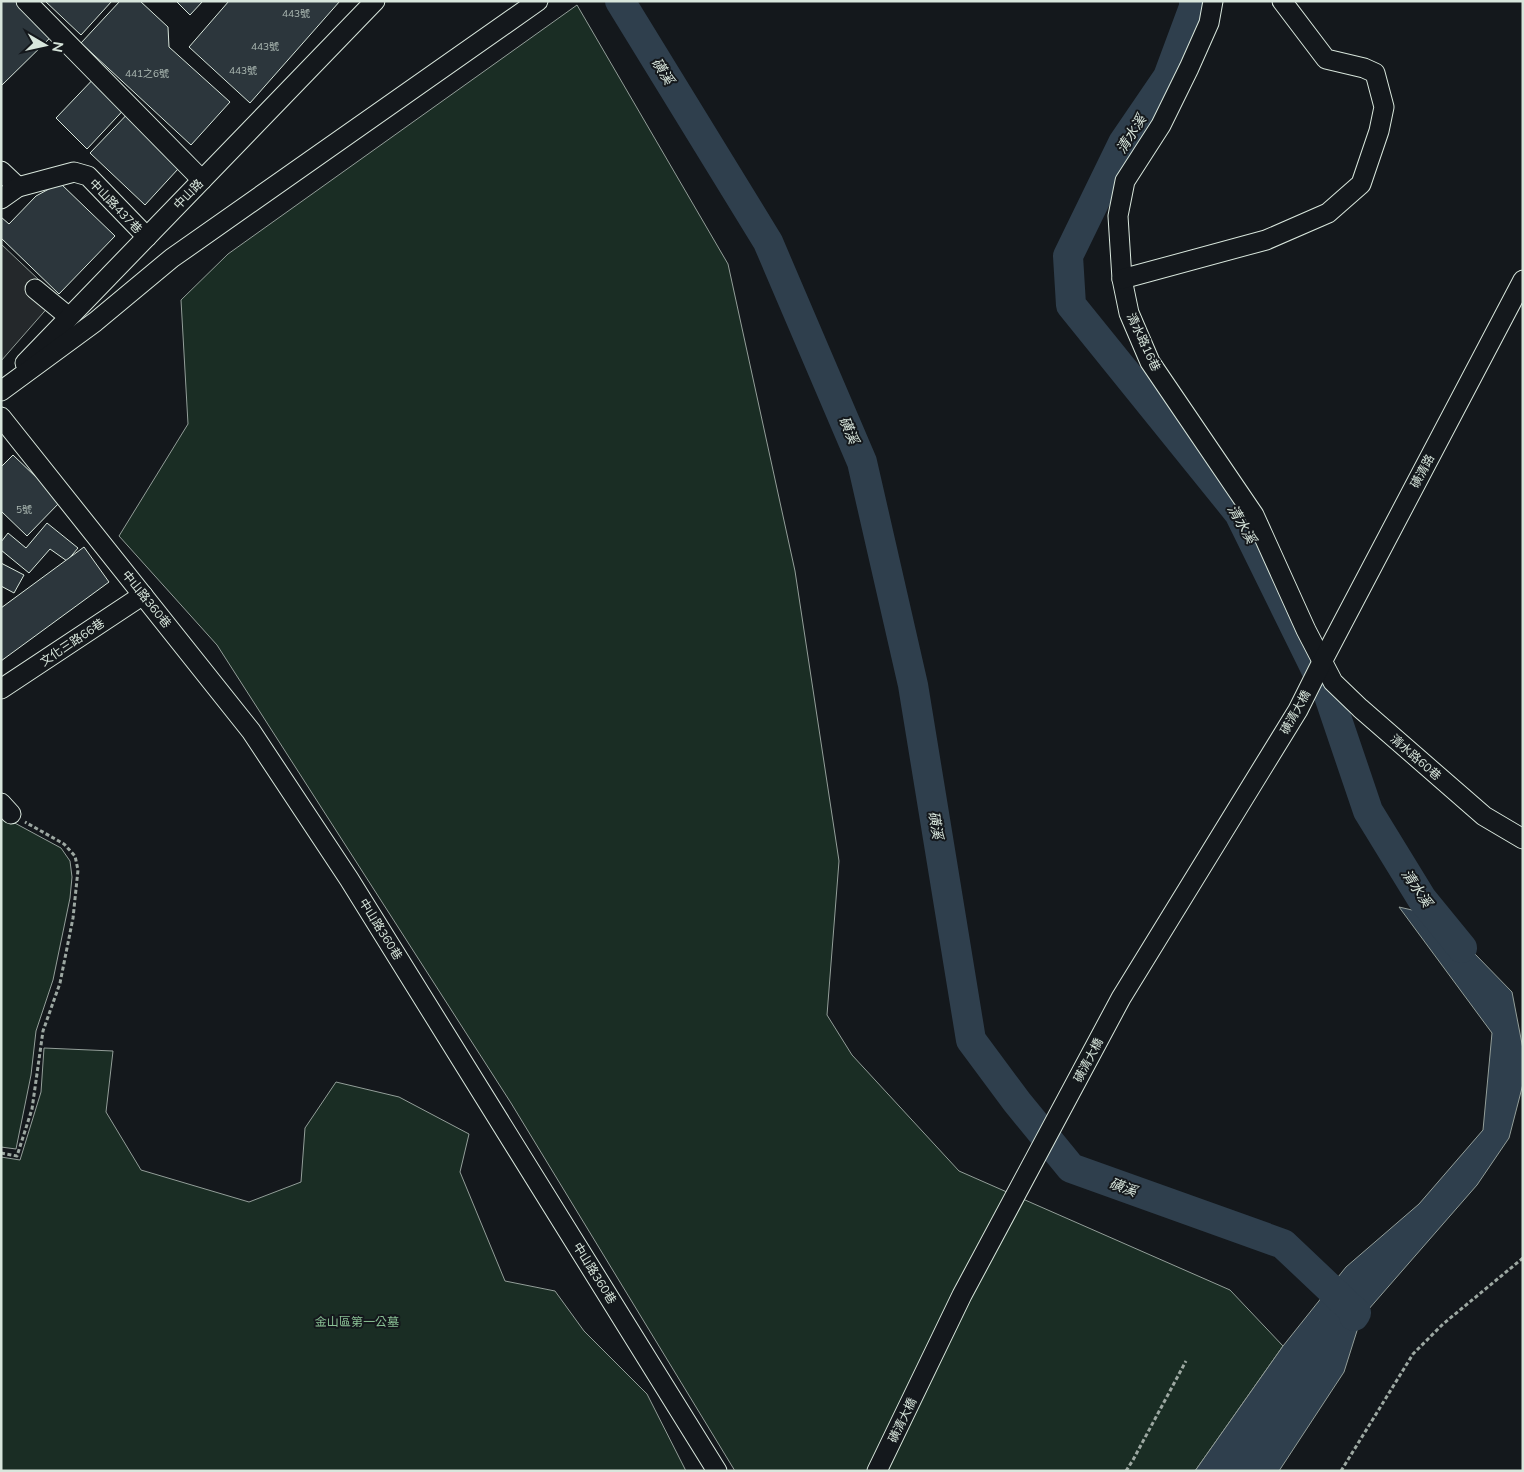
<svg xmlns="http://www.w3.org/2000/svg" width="1524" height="1472" viewBox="0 0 1524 1472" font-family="Mulish,'Noto Sans TC',sans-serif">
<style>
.green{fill:#1a2d24;stroke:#939e99}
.parking{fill:#24282b;stroke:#939e99}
.water{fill:#2f3f4d;stroke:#939e99}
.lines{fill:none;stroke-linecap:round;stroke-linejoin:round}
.river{stroke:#2f3f4d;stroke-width:30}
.building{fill:#2c363c;stroke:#d8e6dc}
.minor-casing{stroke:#d8e6dc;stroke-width:21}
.path{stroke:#9da8a2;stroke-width:3;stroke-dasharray:4 2.5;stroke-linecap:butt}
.minor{stroke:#14181c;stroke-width:19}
.labels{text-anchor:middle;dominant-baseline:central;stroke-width:4;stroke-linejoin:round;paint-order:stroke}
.number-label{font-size:10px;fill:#adbab4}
.street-label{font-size:12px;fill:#d8e6dc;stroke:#14181c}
.park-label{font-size:12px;fill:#8ac095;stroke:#14181c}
.water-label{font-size:14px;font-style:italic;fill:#d8e6dc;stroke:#14181c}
</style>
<rect width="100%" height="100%" fill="#14181c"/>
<g class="green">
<polygon points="577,5 728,264 795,571 839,861 827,1015 852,1055 959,1171 1230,1290 1283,1346 1195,1471 735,1471 511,1103 217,645 119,536 188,424 181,300 228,254"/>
<polygon points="1,808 11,821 61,848 70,861 72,877 70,898 53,980 36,1031 31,1075 16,1149 1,1147"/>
<polygon points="44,1048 113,1051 106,1112 141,1170 249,1202 301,1182 305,1128 336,1082 399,1097 469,1134 460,1172 505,1281 555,1291 584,1331 647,1394 686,1471 1,1471 1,1157 20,1160 41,1092"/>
</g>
<polygon class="parking" points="1,244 57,297 1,361"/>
<polygon class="water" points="1399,907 1438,916 1512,992 1523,1049 1523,1084 1509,1138 1477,1185 1361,1318 1344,1372 1279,1471 1195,1471 1283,1346 1346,1267 1419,1204 1483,1130 1492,1033"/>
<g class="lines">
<g class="river">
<polyline points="620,1 768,242 862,462 913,685 971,1040 1017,1102 1071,1168 1283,1244 1356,1313 1354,1316"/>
<polyline points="1194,1 1194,7 1168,77 1123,143 1068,256 1071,305 1239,513 1329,696 1368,811 1422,899 1462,948"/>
</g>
</g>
<g class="building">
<polygon points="1,1 27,1 56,32 1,86"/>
<polygon points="45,1 112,1 81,35"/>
<polygon points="120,1 140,1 168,27 169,47 230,102 191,145 81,43"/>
<polygon points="176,1 203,1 190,15"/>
<polygon points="229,1 340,1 250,103 189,47"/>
<polygon points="100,72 131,102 87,149 56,118"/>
<polygon points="135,106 189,157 145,205 90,153"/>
<polygon points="60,183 115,236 59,294 1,238 1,217 9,224 36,196"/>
<polygon points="13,455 61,501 27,536 1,511 1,467"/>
<polygon points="47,523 78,548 67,561 50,549 29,573 1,550 1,542 8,533 26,548"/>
<polygon points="84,547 109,582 1,661 1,608"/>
<polygon points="1,563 24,575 14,593 1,586"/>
</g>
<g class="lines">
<defs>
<g id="minor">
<polyline points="26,1 202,180"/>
<polyline points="1213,1 1209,23 1189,68 1161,125 1125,181 1118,216 1122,279 1129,313 1150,362 1254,515 1306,630 1333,682 1360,708 1484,816 1523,839"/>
<polyline points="1,171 18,187"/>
<polyline points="1,199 18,187 74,172 88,176 147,237"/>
<polyline points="1122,279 1266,240 1328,213 1361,184 1379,131 1384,107 1375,73 1364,68 1326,59 1282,1"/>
<polyline points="35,289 69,317"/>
<polyline points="25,363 375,1"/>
<polyline points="1,391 95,322 172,258 538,1"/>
<polyline points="1,417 251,731 349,879 717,1471"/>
<polyline points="1,689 143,595"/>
<polyline points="1,803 11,814"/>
<polyline points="877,1471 962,1295 1121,998 1298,710 1322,662 1523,280"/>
</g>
</defs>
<use href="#minor" class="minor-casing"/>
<g class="path">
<polyline points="1,1153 17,1156 32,1109 43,1031 60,983 73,918 78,870 75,856 64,844 25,822"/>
<polyline points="1126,1471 1133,1460 1186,1361"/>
<polyline points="1341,1471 1413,1354 1443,1324 1523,1258"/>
</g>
<use href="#minor" class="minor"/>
</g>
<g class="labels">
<g class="number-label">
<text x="296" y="13">443號</text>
<text x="265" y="46">443號</text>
<text x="243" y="70">443號</text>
<text x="147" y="73">441之6號</text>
<text x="24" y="509">5號</text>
</g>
<g class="street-label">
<text transform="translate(188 194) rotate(-46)">中山路</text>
<text transform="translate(116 206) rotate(46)">中山路437巷</text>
<text transform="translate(1144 342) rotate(65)">清水路16巷</text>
<text transform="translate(1422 471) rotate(-62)">磺清路</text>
<text transform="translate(147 599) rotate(51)">中山路360巷</text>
<text transform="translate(72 642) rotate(-34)">文化三路66巷</text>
<text transform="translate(1295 712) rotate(-61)">磺清大橋</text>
<text transform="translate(1416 757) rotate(41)">清水路60巷</text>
<text transform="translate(381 929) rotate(58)">中山路360巷</text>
<text transform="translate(1088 1060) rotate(-62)">磺清大橋</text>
<text transform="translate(595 1273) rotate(58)">中山路360巷</text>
<text transform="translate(902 1420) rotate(-64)">磺清大橋</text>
</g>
<g class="park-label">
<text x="357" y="1321">金山區第一公墓</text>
</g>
<g class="water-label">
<text transform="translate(663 71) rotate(58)">磺溪</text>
<text transform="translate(1131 134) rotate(-58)">清水溪</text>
<text transform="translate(849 430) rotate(67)">磺溪</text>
<text transform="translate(1242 524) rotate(60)">清水溪</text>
<text transform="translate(936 825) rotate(81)">磺溪</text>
<text transform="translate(1417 888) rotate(56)">清水溪</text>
<text transform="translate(1123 1187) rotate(20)">磺溪</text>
</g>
</g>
<rect width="1524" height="1472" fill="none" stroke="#d8e6dc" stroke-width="5"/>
<g transform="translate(45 45) rotate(99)" stroke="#14181c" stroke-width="4" paint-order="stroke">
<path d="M0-4L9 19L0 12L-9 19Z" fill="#d8e6dc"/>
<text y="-8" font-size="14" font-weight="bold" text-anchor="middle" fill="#d8e6dc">N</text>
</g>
</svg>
